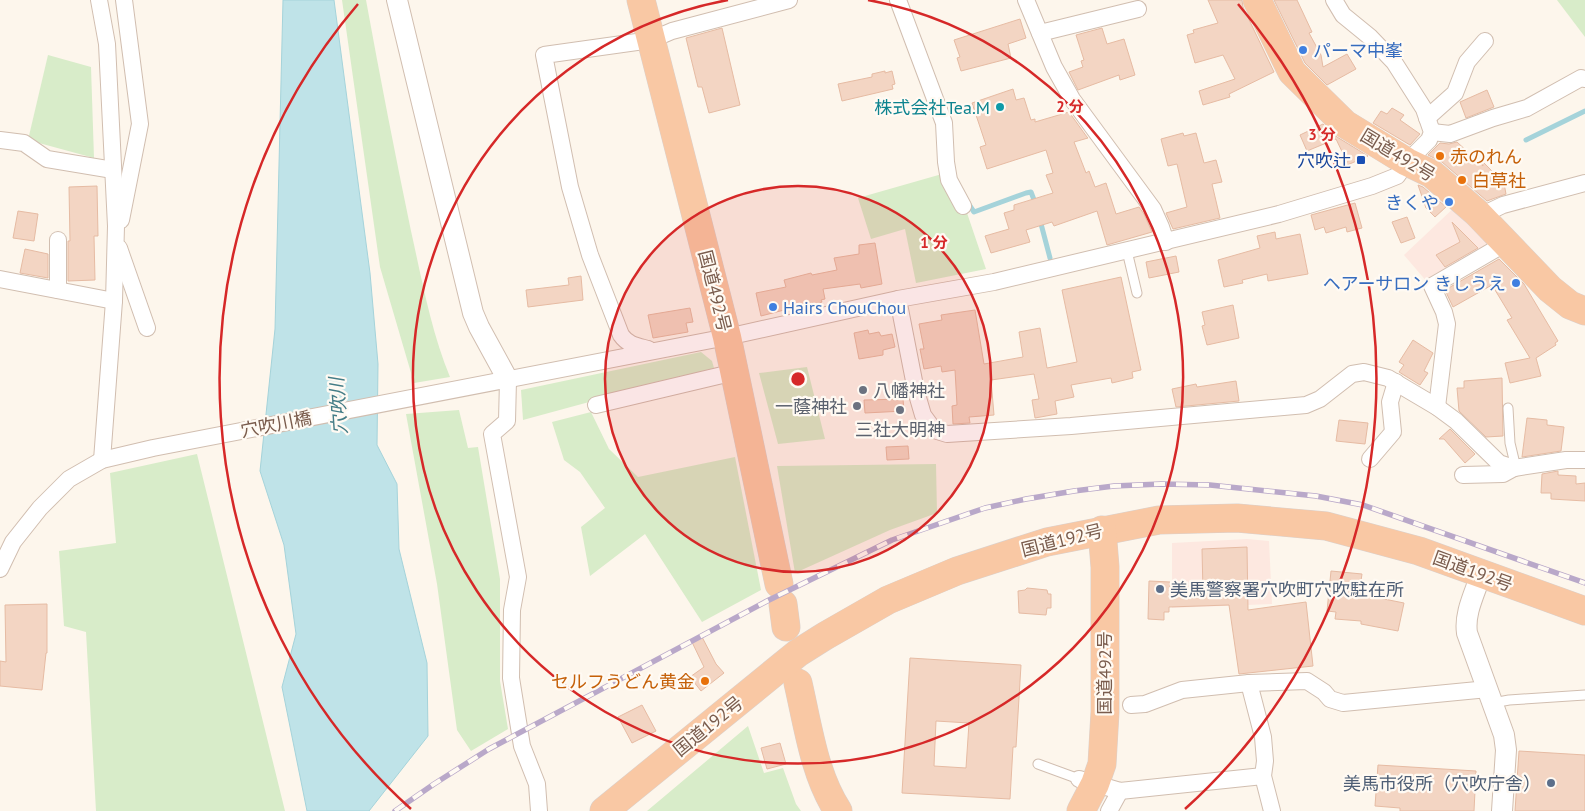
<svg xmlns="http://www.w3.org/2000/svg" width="1585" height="811" viewBox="0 0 1585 811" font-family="'PT Sans','Noto Sans JP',sans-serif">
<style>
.commercial{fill:#fde8e0}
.green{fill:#d8ecc9}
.water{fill:#bfe3e8;stroke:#a5d3da}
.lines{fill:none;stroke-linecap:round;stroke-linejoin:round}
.stream{stroke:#a5d3da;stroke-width:5}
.building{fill:#f3d5c3;stroke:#e6bba3;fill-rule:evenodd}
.service-casing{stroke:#d1beb0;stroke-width:11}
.minor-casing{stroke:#d1beb0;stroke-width:18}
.tertiary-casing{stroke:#d1beb0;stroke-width:22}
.trunk-casing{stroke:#dad1cd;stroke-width:29}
.service{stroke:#fff;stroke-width:9}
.minor{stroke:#fff;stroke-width:16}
.tertiary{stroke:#fff;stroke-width:20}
.trunk{stroke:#f9c8a4;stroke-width:28}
.rail-casing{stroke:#b9a8c9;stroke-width:5.5}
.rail{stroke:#fffaf3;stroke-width:4;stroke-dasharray:11;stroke-linecap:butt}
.ring{fill:none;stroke:#d62828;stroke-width:2.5}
.shop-dot{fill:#3f7fe0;stroke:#fffaf3;stroke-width:2}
.culture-dot{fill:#0f9aa8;stroke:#fffaf3;stroke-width:2}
.food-dot{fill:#e8710a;stroke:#fffaf3;stroke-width:2}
.transit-dot{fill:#1a4fb4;stroke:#fffaf3;stroke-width:2}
.worship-dot{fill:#6b7280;stroke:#fffaf3;stroke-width:2}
.service-dot{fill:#5c6f8a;stroke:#fffaf3;stroke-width:2}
.labels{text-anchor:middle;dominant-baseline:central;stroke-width:4.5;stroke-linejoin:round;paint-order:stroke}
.shop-label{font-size:18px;fill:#366cbe;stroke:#fffaf3;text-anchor:start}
.culture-label{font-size:18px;fill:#0d838f;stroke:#fffaf3;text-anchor:end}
.street-label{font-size:18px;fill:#7a5c4d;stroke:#fffaf3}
.food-label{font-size:18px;fill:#c56008;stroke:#fffaf3;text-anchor:start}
.transit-label{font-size:18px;fill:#164399;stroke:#fffaf3;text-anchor:end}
.worship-label{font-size:18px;fill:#5b616d;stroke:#fffaf3;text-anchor:start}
.service-label{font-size:18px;fill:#4e5e75;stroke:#fffaf3;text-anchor:start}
.water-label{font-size:19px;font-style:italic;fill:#437c86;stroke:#fffaf3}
.centre{fill:#d62828;stroke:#fffaf3;stroke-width:2.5}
.ring-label{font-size:15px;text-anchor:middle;font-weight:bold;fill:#d62828;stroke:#fffaf3;stroke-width:4.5;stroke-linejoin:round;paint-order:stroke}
</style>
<rect width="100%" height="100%" fill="#fdf6ec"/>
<g class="commercial">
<polygon points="1458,204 1496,243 1428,283 1404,255"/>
<polygon points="1247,539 1269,541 1272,604 1172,608 1172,543"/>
</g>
<g class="green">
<path d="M342 0H366C380 77 395 154 411 231 422 280 431 331 450 377L414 383 380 267Z"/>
<polygon points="1557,0 1585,0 1585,37"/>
<polygon points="48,55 91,67 94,158 28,140"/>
<polygon points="942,174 967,213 986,269 916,283 905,229 871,239 858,198"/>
<polygon points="701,352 712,361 714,368 523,420 521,390"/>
<polygon points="807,367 825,439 778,444 759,373"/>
<polygon points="459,410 468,448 478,447 500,579 500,681 508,729 471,751 457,730 437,584 406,414"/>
<polygon points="591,412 609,449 638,477 735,457 761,590 702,622 645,534 590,576 581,527 605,508 580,472 564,460 552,422"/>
<polygon points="197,454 285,811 96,811 86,632 64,626 59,551 116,543 110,473"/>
<polygon points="936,464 937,513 890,530 795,573 777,466"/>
<polygon points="748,726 764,773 783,768 796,804 801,811 647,811"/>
</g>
<polygon class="water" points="283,0 334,0 370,273 378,364 377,445 397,484 399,549 427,663 428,736 369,811 307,811 282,687 296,634 284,545 260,471 275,329"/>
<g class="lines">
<g class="stream">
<polyline points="1526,140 1585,111"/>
<polyline points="968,203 974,212 1026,193 1031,192 1036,205"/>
<polyline points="1040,220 1050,258"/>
</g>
</g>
<g class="building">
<polygon points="1208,0 1242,0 1243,7 1274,72 1229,94 1230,97 1203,105 1199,91 1235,79 1223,55 1195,63 1187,35 1194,33 1193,30 1218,23"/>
<polygon points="1274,0 1297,0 1312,32 1309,33 1321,55 1323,67 1347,54 1356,69 1327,85 1305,63"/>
<polygon points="1020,19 1026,38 1008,44 1011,58 961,71 957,58 960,57 954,40"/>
<polygon points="722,28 740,105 709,113 702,87 698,87 686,38"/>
<polygon points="1102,28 1107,44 1124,39 1135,75 1120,80 1119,75 1078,90 1069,72 1083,67 1081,61 1084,60 1076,35"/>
<polygon points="885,71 885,73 892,71 895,84 892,85 893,89 842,101 838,84 872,77 872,74"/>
<polygon points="1013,89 1016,100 1024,98 1031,120 1035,119 1035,122 1069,112 1087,137 1088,138 1074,142 1086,173 1089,171 1095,187 1106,183 1116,214 1139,207 1144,214 1152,232 1107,245 1097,211 1054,226 1052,222 1026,230 1030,242 991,253 985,236 1009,229 1004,213 1014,210 1014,205 1053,193 1046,175 1053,173 1046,150 987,169 980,147 986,145 972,103"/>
<polygon points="1487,90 1494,107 1466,118 1460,102"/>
<polygon points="1392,108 1404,115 1400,120 1420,134 1410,145 1373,123 1381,111 1387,114"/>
<polygon points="1323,124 1337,137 1368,156 1345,166 1348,161 1347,162 1336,139 1307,151 1300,135"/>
<polygon points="1183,133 1184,136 1196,133 1204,163 1216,160 1222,182 1212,184 1220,218 1173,229 1166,213 1187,207 1177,164 1168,166 1161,139"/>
<polygon points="1457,142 1483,166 1482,161 1500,179 1503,178 1506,194 1487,201 1442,162 1428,155 1440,143 1449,144"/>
<polygon points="1418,185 1423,187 1446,207 1435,217 1426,208"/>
<polygon points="97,186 98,236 94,236 95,280 68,281 68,241 70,241 69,187"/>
<polygon points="1355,203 1362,228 1347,232 1346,227 1326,233 1324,227 1315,230 1311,215"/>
<polygon points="18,211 38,214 34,241 13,238"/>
<polygon points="1407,217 1415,238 1401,243 1392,222"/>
<polygon points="1452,222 1478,248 1445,267 1436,255 1460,242"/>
<polygon points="1275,232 1276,239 1300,234 1308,274 1268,281 1267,274 1242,280 1243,283 1224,287 1218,260 1260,248 1257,236"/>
<polygon points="875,243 882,284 861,288 860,284 823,289 825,299 821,300 822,302 812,305 810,302 787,307 788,309 761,316 756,293 786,287 784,280 811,273 812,275 837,270 834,258 859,254 859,245"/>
<polygon points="25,249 48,254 48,278 20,273"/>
<polygon points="1176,256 1179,272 1149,278 1146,262"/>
<polygon points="1499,259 1524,284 1558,341 1555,343 1556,345 1536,358 1541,376 1510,383 1505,363 1530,358 1507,320 1512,318 1492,285 1453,307 1445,290"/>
<polygon points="581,276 583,300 528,307 526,290 569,285 568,278"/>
<polygon points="1121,277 1141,370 1132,372 1133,378 1112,383 1111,378 1071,385 1074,397 1055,401 1057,414 1035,418 1032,400 1039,399 1034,374 991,380 994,415 969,417 970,423 953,424 952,406 957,405 955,370 942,372 941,366 924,369 920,349 924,349 919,324 942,320 941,315 975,310 984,364 1023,357 1019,332 1040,328 1047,368 1077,362 1062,290"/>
<polygon points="1233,305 1239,338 1207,345 1202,326 1205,325 1202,312"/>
<polygon points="690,308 693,322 686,323 688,332 653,338 648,315"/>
<polygon points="868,330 869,334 879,332 881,336 892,334 895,347 883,350 883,355 859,359 854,333"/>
<polygon points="1413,340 1433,353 1424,371 1428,373 1420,385 1399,372 1404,365 1399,362"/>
<polygon points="1502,378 1503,436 1486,437 1459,411 1457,388 1464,388 1464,381"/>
<polygon points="1236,381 1239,401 1176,407 1172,389 1196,384 1197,387"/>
<polygon points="903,399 904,411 865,413 864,400"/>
<polygon points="1527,418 1547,420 1547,425 1564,427 1561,451 1522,457"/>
<polygon points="1339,420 1368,423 1365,444 1336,441"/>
<polygon points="1450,429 1475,454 1465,463 1444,439 1439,439"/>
<polygon points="908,446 909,459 887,460 886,447"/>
<polygon points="1558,471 1558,475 1576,476 1576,484 1585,483 1585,501 1551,499 1551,493 1541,493 1542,474"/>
<polygon points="1247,547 1248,610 1306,602 1313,666 1239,674 1229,605 1169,607 1169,612 1164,612 1164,620 1148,619 1149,581 1170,582 1170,593 1203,592 1202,549"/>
<polygon points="1331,571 1362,574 1359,594 1404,603 1398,631 1361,624 1361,621 1335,619 1336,612 1327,611"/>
<polygon points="1027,588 1047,590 1048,594 1051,594 1051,608 1047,608 1046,615 1019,613 1018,591 1025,590"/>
<polygon points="47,604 47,653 46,653 42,690 0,686 0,661 6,662 5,605"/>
<polygon points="701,635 716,664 724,673 701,691 690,677 704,667 691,640"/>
<path d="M910 658 1021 665 1016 747H1013L1010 799 902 793ZM936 721 969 723 966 768 934 766Z"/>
<polygon points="642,705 656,731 632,743 618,717"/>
<polygon points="780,743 786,764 767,769 761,748"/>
<polygon points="1519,751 1585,755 1585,811 1515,811"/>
<polygon points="1378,765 1476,771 1474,811 1400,811 1400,808 1375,806"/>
</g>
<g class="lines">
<defs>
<g id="service">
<polyline points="1127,251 1137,293"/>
<polyline points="1508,408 1510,443 1516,468"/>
<polyline points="1493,703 1509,700 1585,695"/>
<polyline points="1038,764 1079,779"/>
</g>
<g id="minor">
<polyline points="99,0 107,44 116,226 114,301 102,460"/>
<polyline points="898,0 944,123 946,162 949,180 963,206"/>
<polyline points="1026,0 1054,67 1072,99 1153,209 1161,227 1166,242"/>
<polyline points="1040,33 1138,9"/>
<polyline points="1427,118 1455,93 1467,62 1485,41"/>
<polyline points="1432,132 1450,134 1493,118 1527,108 1581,78 1585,79"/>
<polyline points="0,140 24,143 47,159 113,170"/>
<polyline points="1480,216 1503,205 1585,183"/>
<polyline points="121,220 140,124 124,0"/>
<polyline points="58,240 58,290"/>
<polyline points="119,248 147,328"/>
<polyline points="0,279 114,301"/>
<polyline points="898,299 916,391 923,415 934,430 947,434 1071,426 1306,405 1320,399 1352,374 1364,372 1388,378 1437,407 1456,421 1499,463 1514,468 1566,460 1585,460"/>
<path d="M648 349C637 346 628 345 621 335L590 255 570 187 544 55 651 40 672 31 789 0"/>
<polyline points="508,380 507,421 492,434 518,577 512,610 511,678 522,746 537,784 539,811"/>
<polyline points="596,405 735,372"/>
<polyline points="1437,407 1447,324 1444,312 1432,286 1506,243"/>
<polyline points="1370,459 1393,432 1390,402 1396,382"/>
<polyline points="1463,475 1503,474 1514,468"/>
<polyline points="0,569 13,542 40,508 69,479 102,460 153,448 727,337 898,299 994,282 1279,214 1372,186 1397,176 1407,162 1429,140 1432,132 1424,109 1394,62 1370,37 1343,15 1334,0"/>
<polyline points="1249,683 1263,737 1265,761 1263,776 1272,811"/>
<polyline points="1131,705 1145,704 1182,690 1249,683 1307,681 1324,692 1330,699 1343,703 1488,689"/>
<polyline points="1079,779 1120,791 1263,776"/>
<polyline points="1109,811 1120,791"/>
</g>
<g id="tertiary">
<polyline points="397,0 473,313 479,327 508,380"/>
<path d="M1481 574C1475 593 1464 613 1467 633L1504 735 1506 750 1502 811"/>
</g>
<g id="trunk">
<polyline points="641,0 727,337 779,584"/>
<polyline points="1257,0 1292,72 1345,124 1407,162 1432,174 1477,213 1550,289 1570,305 1585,311"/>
<polyline points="783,604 786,627"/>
<path d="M798 683C808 726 814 774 838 811"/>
<polyline points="604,811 798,653 825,636 888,600 957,571 1047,542 1159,520 1237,518 1326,526 1419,551 1585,611"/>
<polyline points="1081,811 1095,784 1102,764 1105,712 1105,567 1102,530"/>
</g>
</defs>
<use href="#service" class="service-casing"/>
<use href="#minor" class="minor-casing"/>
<use href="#tertiary" class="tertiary-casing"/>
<use href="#trunk" class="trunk-casing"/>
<use href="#service" class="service"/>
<use href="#minor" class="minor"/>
<use href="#tertiary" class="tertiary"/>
<use href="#trunk" class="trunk"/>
<defs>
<polyline id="rail" points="395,811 434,784 489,749 769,600 892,540 985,508 1026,499 1074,491 1114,486 1161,484 1210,485 1316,496 1363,505 1585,583"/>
</defs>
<use href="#rail" class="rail-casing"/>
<use href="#rail" class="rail"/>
</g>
<circle cx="798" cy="379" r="193" fill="#d62828" fill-opacity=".12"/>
<g class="ring">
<circle cx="798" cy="379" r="193"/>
<path d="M868 0A385 385 0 1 1 728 0"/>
<path d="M411 809A578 578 0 0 1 358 4M1238 4A578 578 0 0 1 1185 809"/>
</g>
<g class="shop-dot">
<circle cx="1303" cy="50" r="5"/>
<circle cx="1449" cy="202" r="5"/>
<circle cx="1516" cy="283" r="5"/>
<circle cx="773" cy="307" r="5"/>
</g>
<circle class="culture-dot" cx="1000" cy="107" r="5"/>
<g class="food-dot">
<circle cx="1440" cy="156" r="5"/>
<circle cx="1462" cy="180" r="5"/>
<circle cx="705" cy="681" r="5"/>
</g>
<rect class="transit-dot" x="1356" y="155" width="10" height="10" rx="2.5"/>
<g class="worship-dot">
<circle cx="863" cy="390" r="5"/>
<circle cx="857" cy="406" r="5"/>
<circle cx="900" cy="410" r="5"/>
</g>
<g class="service-dot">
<circle cx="1160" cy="589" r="5"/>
<circle cx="1551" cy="783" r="5"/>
</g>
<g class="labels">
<g class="shop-label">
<text x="1313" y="50">パーマ中峯</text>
<text x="1439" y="202" text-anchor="end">きくや</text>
<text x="1506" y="283" text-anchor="end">ヘアーサロン きしうえ</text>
<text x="783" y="307">Hairs ChouChou</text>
</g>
<g class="culture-label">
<text x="990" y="107">株式会社Tea.M</text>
</g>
<g class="street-label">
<text transform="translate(1398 155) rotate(31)">国道492号</text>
<text transform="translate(715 291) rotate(76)">国道492号</text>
<text transform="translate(276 424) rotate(-11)">穴吹川橋</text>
<text transform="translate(1062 540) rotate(-14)">国道192号</text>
<text transform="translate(1473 571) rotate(20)">国道192号</text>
<text transform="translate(1104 673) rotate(-90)">国道492号</text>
<text transform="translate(708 726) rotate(-39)">国道192号</text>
</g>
<g class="food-label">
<text x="1450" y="156">赤のれん</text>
<text x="1472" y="180">白草社</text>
<text x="695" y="681" text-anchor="end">セルフうどん黄金</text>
</g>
<g class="transit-label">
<text x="1351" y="160">穴吹辻</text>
</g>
<g class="worship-label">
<text x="873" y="390">八幡神社</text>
<text x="847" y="406" text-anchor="end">一蔭神社</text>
<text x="900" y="429" text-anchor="middle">三社大明神</text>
</g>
<g class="service-label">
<text x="1170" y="589">美馬警察署穴吹町穴吹駐在所</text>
<text x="1541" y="783" text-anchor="end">美馬市役所（穴吹庁舎）</text>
</g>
<g class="water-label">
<text transform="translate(338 406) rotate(-94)">穴吹川</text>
</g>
</g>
<circle cx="798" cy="379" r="8" class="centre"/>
<g class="ring-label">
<text x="1070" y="112">2 分</text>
<text x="1322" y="140">3 分</text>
<text x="934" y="248">1 分</text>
</g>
</svg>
